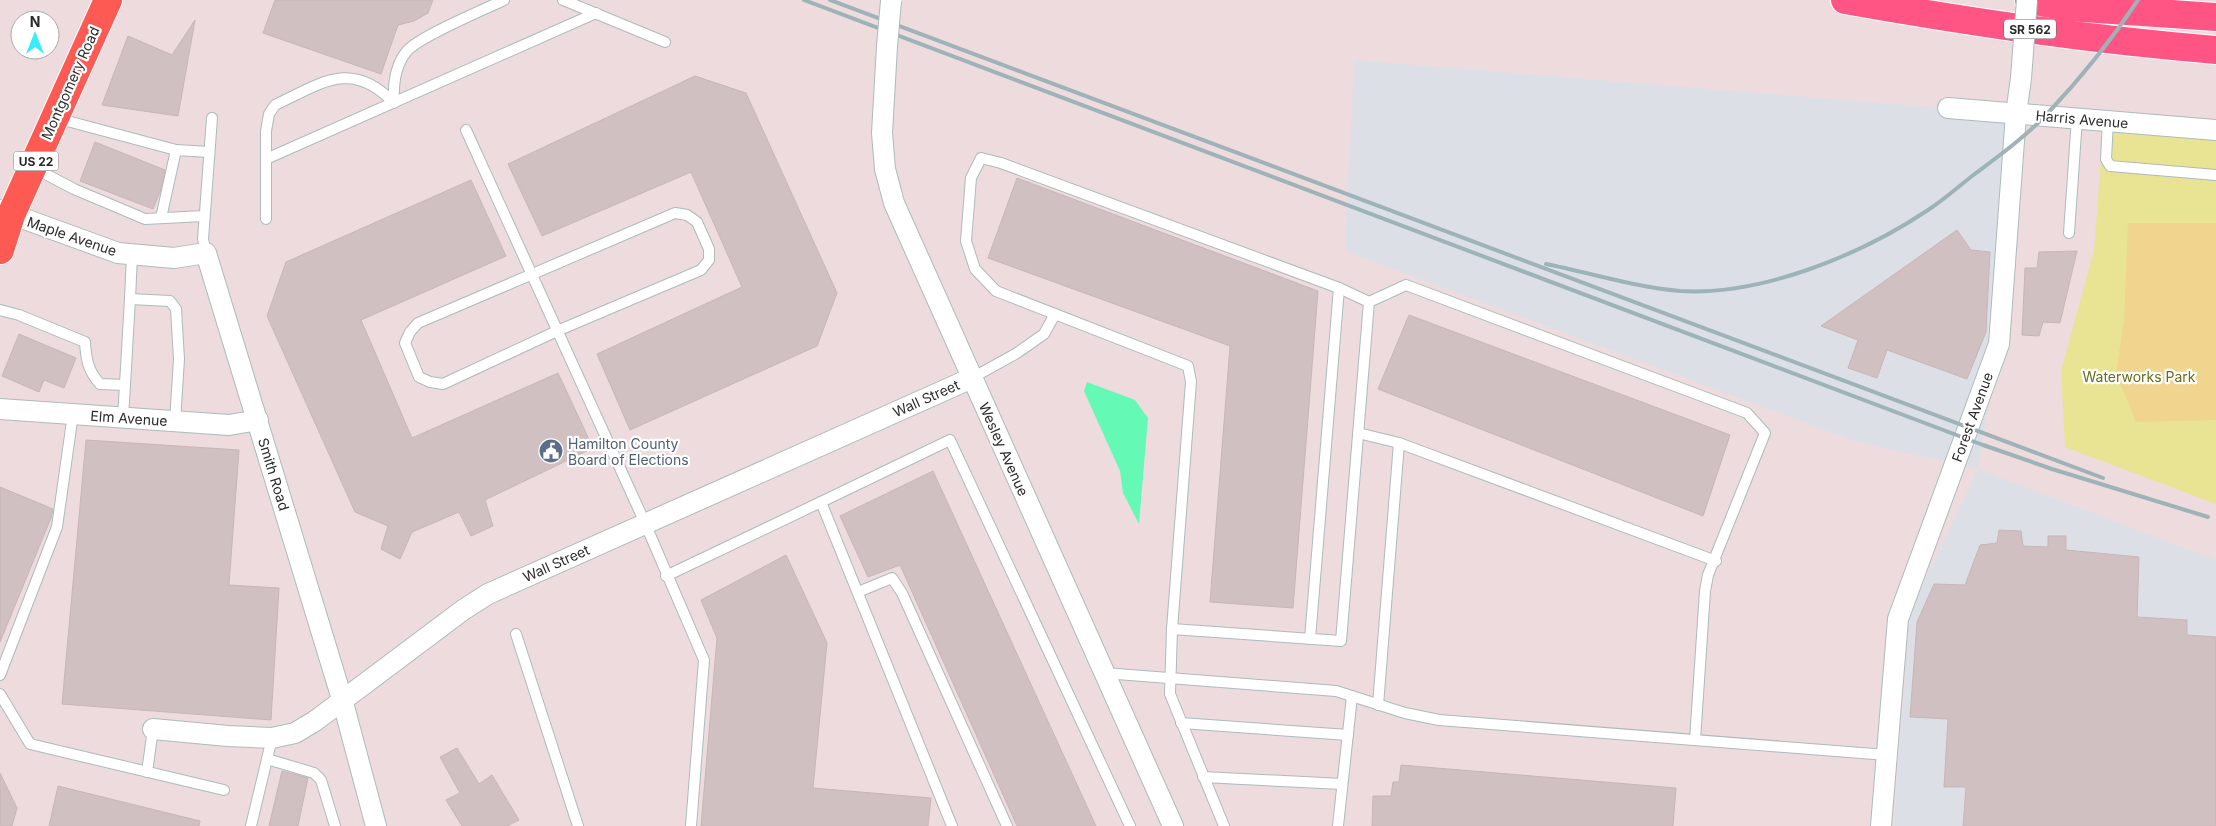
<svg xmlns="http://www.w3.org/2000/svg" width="2216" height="826" viewBox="0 0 2216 826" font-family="Inter,sans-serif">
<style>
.industrial{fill:#dce0e6}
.green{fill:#e9e493}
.pitch{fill:#f1d48e}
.water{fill:#65f9b6}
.building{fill:#d0c0c2;stroke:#c9b5b6}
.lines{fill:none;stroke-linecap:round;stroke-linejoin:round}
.service-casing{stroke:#acbbbc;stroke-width:12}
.minor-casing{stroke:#acbbbc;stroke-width:22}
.primary-casing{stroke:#fff;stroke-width:30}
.motorway-casing{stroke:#fff;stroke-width:30}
.service{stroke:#fff;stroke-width:10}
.minor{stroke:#fff;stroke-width:20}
.primary{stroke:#fc5a52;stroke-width:28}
.motorway{stroke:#ff5585;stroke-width:28}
.rail{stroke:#9db3b7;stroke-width:4}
.minor-bridge-casing{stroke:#acbbbc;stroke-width:22;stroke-linecap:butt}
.minor-bridge{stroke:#fff;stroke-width:20}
.labels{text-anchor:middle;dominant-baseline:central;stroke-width:4.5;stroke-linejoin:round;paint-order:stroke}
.shield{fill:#fff;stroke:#6b6b6b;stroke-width:1}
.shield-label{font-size:12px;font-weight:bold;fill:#2b2b2b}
.street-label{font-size:14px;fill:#2b2b2b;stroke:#fff}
.park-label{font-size:14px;fill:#676e14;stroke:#fff}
.service-label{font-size:14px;fill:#4e5e75;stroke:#fff;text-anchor:start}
</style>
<rect width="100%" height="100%" fill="#eedbde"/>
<polygon class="industrial" points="1354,60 2016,114 1997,350 1978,469 2216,560 2216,826 1894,826 1909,621 1916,599 1978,469 1857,442 1345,251"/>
<polygon class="green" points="2104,121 2216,130 2216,504 2065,447 2061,371 2094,250"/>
<polygon class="pitch" points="2128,223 2216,223 2216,420 2136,422 2116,373 2124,320"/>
<polygon class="water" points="1087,382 1135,400 1148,418 1139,524 1123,493 1120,471 1084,391"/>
<g class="building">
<polygon points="275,0 433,0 428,13 414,21 398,25 381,74 263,33"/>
<polygon points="195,20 178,116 102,105 128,36 172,55"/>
<polygon points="695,76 746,93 837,293 817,346 630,430 597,354 742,287 691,172 542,236 508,164"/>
<polygon points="95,142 165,170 160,192 153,209 80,181"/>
<polygon points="1017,178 1318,291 1293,608 1210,602 1230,346 988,258"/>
<polygon points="471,180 506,256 361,320 412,438 558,373 593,448 485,500 493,526 471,536 459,512 412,532 400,559 381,549 388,526 355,512 267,316 286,262"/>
<polygon points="1957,230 1971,250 1990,252 1986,332 1967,379 1887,350 1877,378 1848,368 1858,340 1821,326"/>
<polygon points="2077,251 2060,323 2043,322 2039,336 2022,335 2025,268 2037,268 2039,252"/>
<polygon points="1409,315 1730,435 1703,516 1378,389"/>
<polygon points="19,334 76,358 64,388 44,380 39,392 2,376"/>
<polygon points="86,440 239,450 229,585 279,588 271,720 62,704"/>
<polygon points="933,471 1096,826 1017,826 900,565 868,577 840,516"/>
<polygon points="0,487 53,509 51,518 0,642"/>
<polygon points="1999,530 2021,531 2023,546 2048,547 2048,536 2066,536 2066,550 2139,557 2137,617 2187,620 2187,635 2216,637 2216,826 1963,826 1966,787 1944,787 1948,719 1910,717 1917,622 1934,584 1965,585 1980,545 1997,543"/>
<polygon points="786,555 827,643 813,788 931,798 928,826 701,826 717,638 701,600"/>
<polygon points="457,748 479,784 492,775 519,820 507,826 462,826 446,800 460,793 440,757"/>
<polygon points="1401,765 1676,788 1673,826 1372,826 1373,796 1391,796 1393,782 1399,782"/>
<polygon points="282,771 308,778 298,826 269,826"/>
<polygon points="0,773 17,808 12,826 0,826"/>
<polygon points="58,786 200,821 199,826 49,826"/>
</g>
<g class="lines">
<defs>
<g id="service">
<polyline points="563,0 665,42"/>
<polyline points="56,118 176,150"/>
<polyline points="2108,121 2106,159 2110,166 2216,175"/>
<polyline points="466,130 645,523 704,660 691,826"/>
<polyline points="266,159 596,13"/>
<polyline points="34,168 74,189 145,219 204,216"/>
<polygon points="675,213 687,215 697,222 709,249 709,260 701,270 557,331 443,384 430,382 419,377 405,343 410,332 418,323"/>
<polyline points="161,218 176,150 209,152"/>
<path d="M266 219V131L269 114 275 105C320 84 351 58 394 103 393 85 395 65 407 51 420 36 483 10 504 0"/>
<polyline points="2069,233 2077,118"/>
<polyline points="206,253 203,239 212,118"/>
<polyline points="130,299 132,255"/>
<path d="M0 310 19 315 85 342C86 359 88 371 100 384L125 385"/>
<polyline points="972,378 1017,353 1044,334 1055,314"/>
<polyline points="123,418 130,299 170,301 176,309 179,359 175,421"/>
<polyline points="1358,433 1399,443 1716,561"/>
<polyline points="821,502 950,440 1130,826"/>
<polyline points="666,576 821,502 952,826"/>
<polyline points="858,592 892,578 902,593 1007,826"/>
<polyline points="1172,629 1191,382 1188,366 996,291 975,269 966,241 971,178 981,158 1001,163 1339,288 1369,302"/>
<polyline points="516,634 578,826"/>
<polyline points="1310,639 1339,288"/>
<polyline points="1104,673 1336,691 1405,713 1439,720 1887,755"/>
<polyline points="0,675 57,527 73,414"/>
<polyline points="0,694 30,744 224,790"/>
<polyline points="1378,705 1399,443"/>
<polyline points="1181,723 1348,735"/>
<polyline points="267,759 314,773 321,780 335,826"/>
<polyline points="147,772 153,729"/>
<polyline points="1203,777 1342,784"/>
<polyline points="251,826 272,738"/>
<polyline points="1224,826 1170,694 1172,629 1341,641 1369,302 1406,285 1747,413 1765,433 1708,575 1705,591 1695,740"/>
<polyline points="1338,826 1352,696"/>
</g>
<g id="minor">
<polyline points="887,46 882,133 885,169 894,203 1173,826"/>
<polyline points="1948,108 2216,130"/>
<polyline points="0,210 118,253 174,258 206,253 342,699 376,826"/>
<polyline points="0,409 229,425 258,420"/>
<polyline points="153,729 228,736 272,738 295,733 315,721 463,610 488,594 972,378"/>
<polyline points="1881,826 1898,619 1999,344 2016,114 2021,78"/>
</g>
<polyline id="primary" points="0,250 11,215 108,0"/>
<g id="motorway">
<path d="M1845 0C1968 22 2091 40 2216 50"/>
<polyline points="2029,0 2068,7 2216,17"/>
</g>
</defs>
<use href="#service" class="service-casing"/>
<use href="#minor" class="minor-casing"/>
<use href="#primary" class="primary-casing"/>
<use href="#motorway" class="motorway-casing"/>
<use href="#service" class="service"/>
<use href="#minor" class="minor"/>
<use href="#primary" class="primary"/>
<use href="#motorway" class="motorway"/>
<g class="rail">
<polyline points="804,0 1983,445 2052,469 2208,517"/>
<polyline points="830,0 2103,478"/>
<path d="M1546 264C1591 273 1634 287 1680 291 1761 296 1861 255 1928 210 1945 199 1960 185 1976 173 2000 155 2025 137 2046 115 2080 79 2111 41 2138 0"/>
</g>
<defs>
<g id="minor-bridge">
<polyline points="887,46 891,1"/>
<polyline points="2021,78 2027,0"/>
</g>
</defs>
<use href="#minor-bridge" class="minor-bridge-casing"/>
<use href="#minor-bridge" class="minor-bridge"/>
</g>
<defs>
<symbol id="civic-disc" viewBox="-11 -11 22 22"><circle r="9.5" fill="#5c6f8a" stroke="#fff"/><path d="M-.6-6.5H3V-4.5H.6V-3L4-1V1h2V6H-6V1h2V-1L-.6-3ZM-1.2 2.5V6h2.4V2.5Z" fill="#fff"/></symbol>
</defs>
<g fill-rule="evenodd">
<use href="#civic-disc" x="537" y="437" width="28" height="28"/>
</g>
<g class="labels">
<g class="shield">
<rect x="2004" y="19.5" width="52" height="19" rx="4"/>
<rect x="13.5" y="151.5" width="45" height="19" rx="4"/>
</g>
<g class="shield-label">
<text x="2030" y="29">SR 562</text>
<text x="36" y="161">US 22</text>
</g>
<g class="street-label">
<text transform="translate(70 83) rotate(-66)">Montgomery Road</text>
<text transform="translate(2082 119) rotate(5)">Harris Avenue</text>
<text transform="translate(72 236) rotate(19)">Maple Avenue</text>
<text transform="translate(926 398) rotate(-24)">Wall Street</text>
<text transform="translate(1972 417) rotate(-70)">Forest Avenue</text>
<text transform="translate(129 418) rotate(4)">Elm Avenue</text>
<text transform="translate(1004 449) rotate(66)">Wesley Avenue</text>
<text transform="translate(274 474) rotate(73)">Smith Road</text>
<text transform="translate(556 563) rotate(-24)">Wall Street</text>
</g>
<g class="park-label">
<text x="2139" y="376">Waterworks Park</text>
</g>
<g class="service-label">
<text x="568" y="443">Hamilton County<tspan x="568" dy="16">Board of Elections</tspan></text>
</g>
</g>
<g transform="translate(35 35)"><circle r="24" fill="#ffffff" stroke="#aaaaaa"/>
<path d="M0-4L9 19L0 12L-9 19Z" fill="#37ecff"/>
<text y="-8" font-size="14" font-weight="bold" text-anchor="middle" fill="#2b2b2b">N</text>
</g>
</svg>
